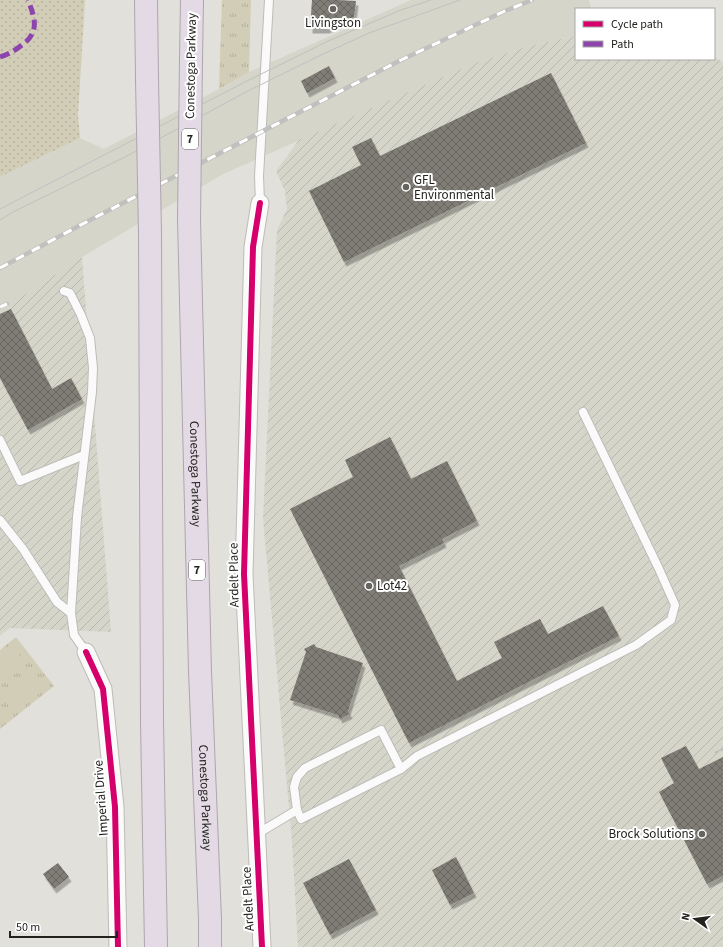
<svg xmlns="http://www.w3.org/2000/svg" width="723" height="947" viewBox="0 0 723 947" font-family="'Source Sans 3',sans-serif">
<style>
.built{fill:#d6d5ca}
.industrial{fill:url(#industrial-furrows)}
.grass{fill:url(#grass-dots)}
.park{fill:url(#park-tufts)}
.pitch{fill:#d2cdb7}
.building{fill:url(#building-cross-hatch);filter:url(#shadow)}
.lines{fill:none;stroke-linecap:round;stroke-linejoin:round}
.service-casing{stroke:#bdbcb8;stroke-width:10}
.minor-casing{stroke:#bdbcb8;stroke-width:19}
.motorway-casing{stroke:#aea5ae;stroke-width:24}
.path{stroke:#bfbfbd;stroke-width:2.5;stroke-dasharray:4 2;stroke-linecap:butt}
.service{stroke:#fafafa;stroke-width:8}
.minor{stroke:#fafafa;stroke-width:17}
.motorway{stroke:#e4dae5;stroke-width:22}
.tram{stroke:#c0c0bf;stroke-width:1}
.rail-casing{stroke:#c0c0bf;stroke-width:4.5}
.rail{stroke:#fff;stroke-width:3;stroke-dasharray:9;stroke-linecap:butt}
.motorway-bridge-casing{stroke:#aea5ae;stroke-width:24;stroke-linecap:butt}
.motorway-bridge{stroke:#e4dae5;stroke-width:22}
.quiet{stroke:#8e44ad;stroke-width:5;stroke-dasharray:10 5;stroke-linecap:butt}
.cycleway-casing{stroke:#fff;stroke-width:8}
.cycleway{stroke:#d6006c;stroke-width:6}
.poi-dot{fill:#656460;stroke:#fff;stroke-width:1.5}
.labels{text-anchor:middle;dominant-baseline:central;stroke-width:4;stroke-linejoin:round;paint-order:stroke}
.shield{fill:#fff;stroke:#646462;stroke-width:1}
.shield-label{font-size:12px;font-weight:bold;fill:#22221e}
.poi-label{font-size:13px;fill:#22221e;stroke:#fff;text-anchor:start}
.street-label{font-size:13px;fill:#22221e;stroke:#fff}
</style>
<defs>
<pattern id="industrial-furrows" width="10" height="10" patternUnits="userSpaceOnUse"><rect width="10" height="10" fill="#d6d5ca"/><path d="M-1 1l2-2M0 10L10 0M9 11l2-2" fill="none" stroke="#b7b7ad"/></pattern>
<pattern id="grass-dots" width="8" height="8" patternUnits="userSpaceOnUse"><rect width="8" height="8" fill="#d2cdb7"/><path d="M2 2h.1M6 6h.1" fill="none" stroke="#b4b09d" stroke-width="1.8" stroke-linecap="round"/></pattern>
<pattern id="park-tufts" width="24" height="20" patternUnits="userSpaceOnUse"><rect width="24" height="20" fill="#d2cdb7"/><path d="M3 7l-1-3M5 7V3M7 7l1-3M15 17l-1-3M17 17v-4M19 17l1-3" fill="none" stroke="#b4b09d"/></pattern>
<pattern id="building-cross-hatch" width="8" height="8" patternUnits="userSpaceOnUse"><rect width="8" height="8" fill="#7f7d74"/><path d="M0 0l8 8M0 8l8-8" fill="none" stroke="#68665f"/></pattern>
<filter id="shadow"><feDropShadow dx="2.5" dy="4.5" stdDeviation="0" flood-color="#0004"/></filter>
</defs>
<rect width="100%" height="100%" fill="#e1e0db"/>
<polygon class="built" points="411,0 589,0 591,9 576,9 576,36 533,45 477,62 223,174 82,257 8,306 0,310 0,177 80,138 104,149 219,89 249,72"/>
<g class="industrial">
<polygon points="576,36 576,59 714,59 714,57 723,62 723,947 298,947 292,841 263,518 277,230 287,209 285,191 276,171 299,140 477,62 533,45"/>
<polygon points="82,257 111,632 10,628 0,636 0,310 8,306"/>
</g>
<polygon class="grass" points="0,0 85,0 78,115 80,138 0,177"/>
<g class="park">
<polygon points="222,0 251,0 249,72 219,89"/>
<polygon points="16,637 54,686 0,729 0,650"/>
</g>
<g class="pitch">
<polygon points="15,649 26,665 0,685 0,660"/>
<polygon points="30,670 42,685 11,709 0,695 0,693"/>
</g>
<g class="building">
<polygon points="312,0 338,0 356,1 354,17 327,29 310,29"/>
<polygon points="329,66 335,78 307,93 301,81"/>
<polygon points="551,73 586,143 344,262 309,191 361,165 352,147 371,138 380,156"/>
<polygon points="11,309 52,389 71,378 82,399 28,430 0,378 0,314"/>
<polygon points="390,437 411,479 447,461 477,521 442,539 444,543 399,566 457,681 502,658 494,642 540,619 548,634 603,606 619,636 409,743 290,509 353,477 345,460"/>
<polygon points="314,644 316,647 363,663 348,711 350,714 340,719 338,715 290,700 306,652 304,649"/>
<polygon points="686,746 699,769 723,757 723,876 707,884 659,792 674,783 661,758"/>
<polygon points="456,857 474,893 450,905 432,870"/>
<polygon points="349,859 376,910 330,935 303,883"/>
<polygon points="58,863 69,877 54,889 43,874"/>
</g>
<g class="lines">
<defs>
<g id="service">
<polyline points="260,203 259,176 269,0"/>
<polyline points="64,291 70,293 81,315 90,338 93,368 92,392 77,517 71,613 74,635 86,652"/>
<polyline points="0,440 20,481 84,455"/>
<polyline points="0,520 23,549 57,602 71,613"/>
<polyline points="401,769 417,756 636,645 671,620 675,605 659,569 583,412"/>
<polyline points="257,834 297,810 301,819 401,769 381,730 305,768 297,777 294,787 297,810"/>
</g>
<g id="minor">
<polyline points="260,203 253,247 244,574 262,947"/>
<polyline points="86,652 103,689 115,807 118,947"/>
</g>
<g id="motorway">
<polyline points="146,0 147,79"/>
<polyline points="191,60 192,0"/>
<path id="s1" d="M189 219 200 671 210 920V947"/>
<polyline points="150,234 152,722 156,947"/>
</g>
</defs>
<use href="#service" class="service-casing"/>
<use href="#minor" class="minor-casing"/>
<use href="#motorway" class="motorway-casing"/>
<polyline class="path" points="715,753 723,749"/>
<use href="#service" class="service"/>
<use href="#minor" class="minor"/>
<use href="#motorway" class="motorway"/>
<g class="tram">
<polyline points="0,209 243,83 326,42 401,10 431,0"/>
<polyline points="0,220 15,211 127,156 248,91 321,55 369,33 460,0"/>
</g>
<defs>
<g id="rail">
<polyline points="0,268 92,219 401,60 505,11 532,0"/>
<polyline points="0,307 7,304"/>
</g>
</defs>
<use href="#rail" class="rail-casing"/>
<use href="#rail" class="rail"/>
<defs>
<g id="motorway-bridge">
<polyline points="147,79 150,234"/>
<polyline points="189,219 191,60"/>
</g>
</defs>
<use href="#motorway-bridge" class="motorway-bridge-casing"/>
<use href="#motorway-bridge" class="motorway-bridge"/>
<path class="quiet" d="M0 57C9 54 14 51 22 45 40 32 35 18 28 0"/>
<defs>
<g id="cycleway">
<polyline points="260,203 253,247 244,574 262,947"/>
<polyline points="86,652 103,689 115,807 118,947"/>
</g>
</defs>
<use href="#cycleway" class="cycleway-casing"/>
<use href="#cycleway" class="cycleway"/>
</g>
<g class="poi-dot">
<circle cx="333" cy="9" r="4"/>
<circle cx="406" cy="187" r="4"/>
<circle cx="369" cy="586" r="4"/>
<circle cx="702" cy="834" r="4"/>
</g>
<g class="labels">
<g class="shield">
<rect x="182" y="129" width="16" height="20" rx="3"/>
<rect x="189" y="560" width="16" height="20" rx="3"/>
</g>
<g class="shield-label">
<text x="190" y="139">7</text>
<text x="197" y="570">7</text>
</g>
<g class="poi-label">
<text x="333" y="23" text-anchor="middle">Livingston</text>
<text x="414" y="180">GFL<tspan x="414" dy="15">Environmental</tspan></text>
<text x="377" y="586">Lot42</text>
<text x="694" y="834" text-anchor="end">Brock Solutions</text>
</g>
<g class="street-label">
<text transform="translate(191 66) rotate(-89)">Conestoga Parkway</text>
<text stroke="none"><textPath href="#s1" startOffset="255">Conestoga Parkway</textPath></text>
<text transform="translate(234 575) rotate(-91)">Ardelt Place</text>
<text stroke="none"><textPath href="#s1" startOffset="579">Conestoga Parkway</textPath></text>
<text transform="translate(101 798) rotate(-94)">Imperial Drive</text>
<text transform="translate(248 899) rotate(-93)">Ardelt Place</text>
</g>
</g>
<rect x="575" y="8" width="140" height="52" fill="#ffffff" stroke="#a7a7a5"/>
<rect x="583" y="21" width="20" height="6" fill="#d6006c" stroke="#a7a7a5"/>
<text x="611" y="28" font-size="12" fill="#22221e">Cycle path</text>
<rect x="583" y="41" width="20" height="6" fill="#8e44ad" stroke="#a7a7a5"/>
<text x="611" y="48" font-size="12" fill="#22221e">Path</text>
<g transform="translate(695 919) rotate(284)" stroke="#ffffff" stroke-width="3" paint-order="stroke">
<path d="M0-3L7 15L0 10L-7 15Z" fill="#22221e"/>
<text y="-6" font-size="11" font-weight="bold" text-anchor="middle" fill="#22221e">N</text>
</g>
<path d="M10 931v6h107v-6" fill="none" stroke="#22221e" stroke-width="2"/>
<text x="16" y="931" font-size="12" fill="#22221e" stroke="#ffffff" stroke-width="3" paint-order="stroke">50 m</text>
</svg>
